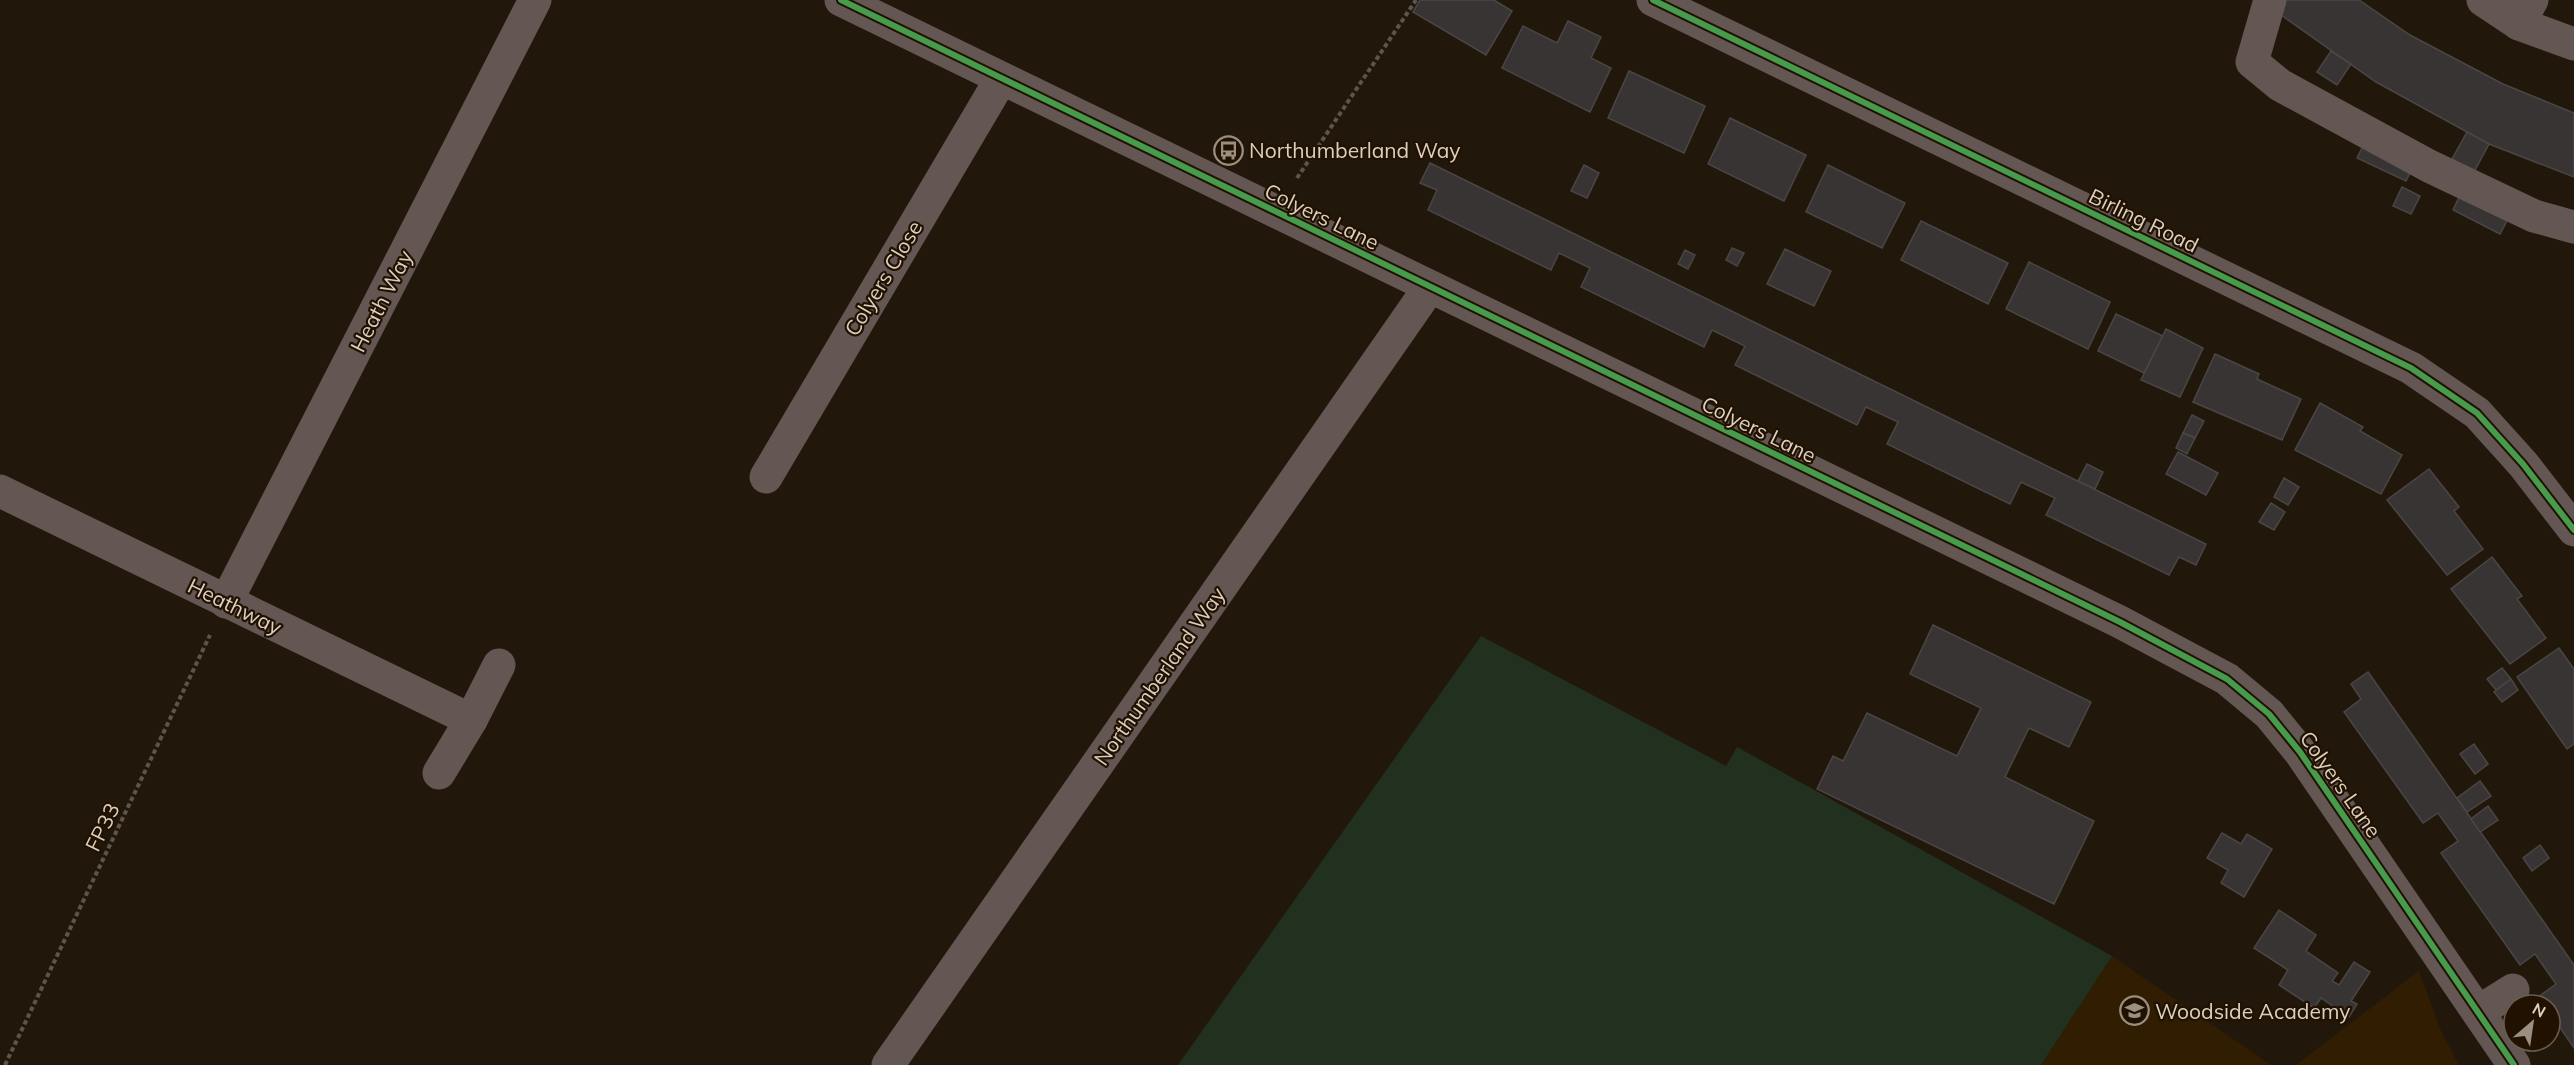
<svg xmlns="http://www.w3.org/2000/svg" width="2574" height="1065" viewBox="0 0 2574 1065" font-family="Mulish,sans-serif">
<style>
.built{fill:#311d01}
.green{fill:#22311f}
.building{fill:#383433;stroke:#4a4645;stroke-width:1.5}
.lines{fill:none;stroke-linecap:round;stroke-linejoin:round}
.path{stroke:#5d544d;stroke-width:4;stroke-dasharray:4.5 3;stroke-linecap:butt}
.minor{stroke:#635653;stroke-width:33}
.cycleway-casing{stroke:#211100;stroke-width:10}
.cycleway{stroke:#469c4c;stroke-width:6}
.labels{text-anchor:middle;dominant-baseline:central;stroke-width:4.5;stroke-linejoin:round;paint-order:stroke}
.poi-label{font-size:21px;fill:#dbcfc0;stroke:#211100;text-anchor:start}
.street-label{font-size:21px;fill:#dbcfc0;stroke:#211100}
</style>
<rect width="100%" height="100%" fill="#21180b"/>
<g class="built">
<polygon points="2112,956 2271,1065 2041,1065"/>
<polygon points="2419,971 2441,1031 2459,1065 2296,1065"/>
</g>
<polygon class="green" points="1481,636 1726,766 1737,747 2112,956 2041,1065 1178,1065"/>
<g class="building">
<polygon points="1420,0 1494,0 1512,11 1486,55 1413,12"/>
<polygon points="2282,0 2359,0 2410,35 2503,84 2574,113 2574,177 2489,144 2376,82 2274,10"/>
<polygon points="1568,21 1601,37 1591,58 1611,68 1590,112 1502,68 1523,26 1557,43"/>
<polygon points="2331,51 2351,64 2337,85 2317,72"/>
<polygon points="1629,71 1705,106 1684,153 1608,118"/>
<polygon points="1730,118 1806,155 1784,201 1708,164"/>
<polygon points="2467,132 2489,144 2474,172 2452,159"/>
<polygon points="2364,144 2413,167 2406,181 2357,158"/>
<polygon points="1430,163 2206,544 2196,565 2179,557 2169,575 2046,515 2055,498 2021,482 2010,504 1887,444 1898,422 1866,407 1857,425 1735,365 1745,346 1712,330 1704,347 1581,287 1590,268 1559,253 1551,270 1428,210 1437,190 1420,183"/>
<polygon points="1584,165 1599,173 1587,198 1571,191"/>
<polygon points="1828,165 1905,203 1882,248 1806,212"/>
<polygon points="2402,187 2420,196 2411,214 2393,206"/>
<polygon points="2461,193 2509,217 2500,234 2453,210"/>
<polygon points="1921,221 2008,263 1988,304 1901,260"/>
<polygon points="1732,248 1744,253 1737,266 1726,260"/>
<polygon points="1785,249 1831,271 1814,306 1767,284"/>
<polygon points="1685,250 1695,255 1688,269 1678,264"/>
<polygon points="2029,262 2110,302 2088,349 2006,309"/>
<polygon points="2116,314 2163,336 2144,373 2098,351"/>
<polygon points="2166,329 2203,348 2180,397 2141,380"/>
<polygon points="2215,354 2259,374 2257,379 2301,399 2282,440 2193,402"/>
<polygon points="2320,403 2363,427 2360,431 2402,455 2381,494 2295,450"/>
<polygon points="2192,415 2204,421 2195,438 2183,433"/>
<polygon points="2183,433 2195,438 2187,454 2176,448"/>
<polygon points="2178,452 2218,473 2206,495 2166,474"/>
<polygon points="2087,464 2103,472 2095,489 2078,481"/>
<polygon points="2429,469 2459,507 2454,511 2483,549 2447,575 2387,500"/>
<polygon points="2284,478 2299,487 2288,505 2274,497"/>
<polygon points="2271,503 2285,512 2274,530 2259,522"/>
<polygon points="2492,557 2522,596 2517,599 2546,638 2510,664 2451,589"/>
<polygon points="1933,625 2091,702 2069,747 2029,728 2005,777 2094,821 2054,904 1817,789 1833,756 1843,761 1867,713 1957,756 1981,708 1910,674"/>
<polygon points="2559,648 2574,669 2574,744 2567,749 2517,677"/>
<polygon points="2502,668 2511,679 2496,690 2487,679"/>
<polygon points="2368,672 2574,965 2574,1048 2550,1013 2550,1005 2544,1005 2538,997 2556,984 2535,954 2520,965 2441,853 2458,841 2438,813 2423,823 2344,712 2361,699 2351,684"/>
<polygon points="2511,679 2518,690 2502,702 2494,692"/>
<polygon points="2474,744 2488,764 2475,774 2460,754"/>
<polygon points="2480,781 2491,796 2467,812 2457,798"/>
<polygon points="2488,806 2498,820 2480,832 2471,819"/>
<polygon points="2222,833 2241,844 2247,834 2272,849 2244,897 2221,883 2228,870 2207,858"/>
<polygon points="2540,845 2549,858 2532,871 2523,858"/>
<polygon points="2279,910 2316,935 2306,951 2338,973 2332,981 2339,985 2354,962 2370,972 2351,1001 2357,1004 2349,1017 2321,998 2314,1008 2279,985 2288,970 2254,948"/>
</g>
<g class="lines">
<g class="path">
<polyline points="1297,178 1416,0"/>
<polyline points="5,1065 210,635"/>
</g>
<g class="minor">
<polyline points="841,0 2120,622 2227,679 2269,714 2300,752 2514,1065"/>
<polyline points="1653,0 2411,368 2477,413 2523,464 2574,530"/>
<polyline points="2270,0 2252,62 2280,85 2429,166 2534,216 2574,227"/>
<polyline points="2483,0 2519,24 2574,44"/>
<polyline points="2519,24 2532,0"/>
<polyline points="766,477 1001,79"/>
<polyline points="0,491 471,720 439,773"/>
<polyline points="226,602 535,0"/>
<polyline points="471,720 499,665"/>
<polyline points="2478,1012 2513,990"/>
<polyline points="888,1065 1429,288"/>
</g>
<defs>
<g id="cycleway">
<polyline points="841,0 2120,622 2227,679 2269,714 2300,752 2514,1065"/>
<polyline points="1653,0 2411,368 2477,413 2523,464 2574,530"/>
</g>
</defs>
<use href="#cycleway" class="cycleway-casing"/>
<use href="#cycleway" class="cycleway"/>
</g>
<defs>
<symbol id="bus-ring" viewBox="-11 -11 22 22"><circle r="9.5" fill="#211100" stroke="#9a8f81" stroke-width="1.5"/><path d="M-5-6H5V4H4V6H2V4H-2V6H-4V4H-5ZM-3.5-4V0h7V-4ZM-3.5 1.2v1.5H-2V1.2ZM2 1.2v1.5H3.5V1.2Z" fill="#9a8f81"/></symbol>
<symbol id="school-ring" viewBox="-11 -11 22 22"><circle r="9.5" fill="#211100" stroke="#9a8f81" stroke-width="1.5"/><path d="M0-5L7-2L0 1L-7-2ZM-4 1L0 2.5L4 1V4Q0 6-4 4Z" fill="#9a8f81"/></symbol>
</defs>
<g fill-rule="evenodd">
<use href="#bus-ring" x="1212" y="134" width="33" height="33"/>
<use href="#school-ring" x="2118" y="994" width="33" height="33"/>
</g>
<g class="labels">
<g class="poi-label">
<text x="1249" y="150">Northumberland Way</text>
<text x="2155" y="1011">Woodside Academy</text>
</g>
<g class="street-label">
<text transform="translate(1322 216) rotate(26)">Colyers Lane</text>
<text transform="translate(2144 220) rotate(26)">Birling Road</text>
<text transform="translate(883 278) rotate(-59)">Colyers Close</text>
<text transform="translate(381 301) rotate(-63)">Heath Way</text>
<text transform="translate(1759 429) rotate(26)">Colyers Lane</text>
<text transform="translate(235 606) rotate(26)">Heathway</text>
<text transform="translate(1159 676) rotate(-55)">Northumberland Way</text>
<text transform="translate(2341 784) rotate(55)">Colyers Lane</text>
<text transform="translate(102 827) rotate(-64)">FP33</text>
</g>
</g>
<g transform="translate(2532 1023) rotate(29)"><circle r="28" fill="#211100" stroke="#6b5d4d" stroke-width="1.5"/>
<path d="M0-4.5L10 22L0 15L-10 22Z" fill="#9a8f81"/>
<text y="-9" font-size="16" font-weight="bold" text-anchor="middle" fill="#dbcfc0">N</text>
</g>
</svg>
